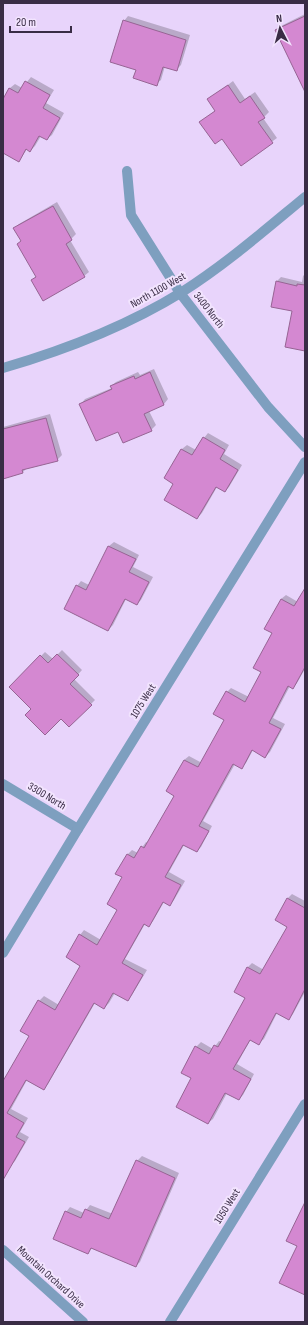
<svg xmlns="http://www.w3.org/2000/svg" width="308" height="1325" viewBox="0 0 308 1325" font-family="'Sofia Sans Condensed',sans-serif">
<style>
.shadow{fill:#0003}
.building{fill:#d488d1;stroke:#976494}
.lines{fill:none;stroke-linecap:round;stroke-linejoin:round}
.minor{stroke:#7e9fbf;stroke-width:10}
.labels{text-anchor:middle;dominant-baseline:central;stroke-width:4;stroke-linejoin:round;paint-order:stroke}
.street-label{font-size:11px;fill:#392c45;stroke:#f2e4fe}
</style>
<rect width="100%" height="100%" fill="#e8d4fb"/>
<g class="shadow">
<polygon points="305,14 305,66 277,30 281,26"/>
<polygon points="128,16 190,35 181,65 176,70 165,66 161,80 156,84 137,69 124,21"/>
<polygon points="31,77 54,90 46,103 64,113 52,135 47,139 41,136 35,146 30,151 27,149 19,161 3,152 3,101 10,88 15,84 22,88"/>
<polygon points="233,81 245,99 255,92 269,112 263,118 277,138 241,164 222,138 201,122 216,110 208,100"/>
<polygon points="57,202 76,234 70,240 89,272 84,276 32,280 37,276 22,241 15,228 19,224"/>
<polygon points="305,274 305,350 293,310 276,282 281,277 302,282 303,276"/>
<polygon points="154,369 168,399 164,404 149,411 156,425 151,430 118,430 81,404 85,399 112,388 111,386 116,382 138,372 140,375"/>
<polygon points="50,414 62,455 57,460 27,468 23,472 3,478 3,427"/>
<polygon points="208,433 229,445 224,454 242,465 229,487 225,491 217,487 202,513 197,518 174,483 165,478 182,449 187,445 196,450 204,438"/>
<polygon points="114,542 139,555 133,567 153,577 141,600 137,604 126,599 113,625 108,630 77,586 81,581 89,585 109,546"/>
<polygon points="305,590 305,669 297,683 293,688 290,686 273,718 285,724 270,752 265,757 253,750 246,763 241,767 235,764 203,821 212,826 201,847 197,851 184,845 169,872 185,881 174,900 170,905 164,902 153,921 149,926 145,924 125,959 147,970 132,995 128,1000 115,993 109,1003 104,1008 95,1003 48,1084 43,1089 27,1080 11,1109 28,1118 20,1132 29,1137 15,1161 11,1165 3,1161 3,1083 30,1035 39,1001 44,996 59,1005 82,965 80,935 84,930 101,940 119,909 123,877 117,874 128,854 132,850 138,853 146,842 148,843 175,795 184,760 189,756 202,763 225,719 227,692 231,688 249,697 262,671 274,633 281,599 286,595 298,602"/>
<polygon points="62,650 82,670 74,679 95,700 69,726 61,718 33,709 10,687 45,652 53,659"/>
<polygon points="292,894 305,901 305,992 293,1014 289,1019 277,1013 264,1039 259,1043 251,1039 237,1064 254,1074 243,1095 239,1099 227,1093 213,1119 208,1123 192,1078 196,1047 201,1042 213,1049 219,1041 222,1042 246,997 247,968 252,963 264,970 288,926 276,920 288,898"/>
<polygon points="142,1156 179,1173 140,1262 136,1266 92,1248 88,1253 66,1212 70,1207 84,1213 90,1205 113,1214 137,1161"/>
</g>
<g class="building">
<polygon points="305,16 305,92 275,30"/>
<polygon points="123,20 186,40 177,71 163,67 157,86 133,78 136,70 110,62"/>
<polygon points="25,81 50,95 43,108 60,118 47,140 39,136 30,152 26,149 19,162 3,153 3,99 9,88 18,93"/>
<polygon points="228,85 240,103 250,96 265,118 258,122 273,143 241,166 222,139 215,144 199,122 215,111 207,99"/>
<polygon points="53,206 72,240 66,244 85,277 43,301 31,280 36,277 17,244 21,241 13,228"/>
<polygon points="276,281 297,286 297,284 305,285 305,351 285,347 292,311 271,307"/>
<polygon points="150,372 164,405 144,414 152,431 123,443 118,432 96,441 79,404 112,389 110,386 134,376 135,379"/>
<polygon points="46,418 58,461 22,470 23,473 3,479 3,429"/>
<polygon points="203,437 225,450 220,459 238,470 225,492 216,487 197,519 164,500 173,484 164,478 181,449 192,455"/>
<polygon points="108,546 136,559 129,572 149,582 137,605 125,599 108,631 64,609 76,585 86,590"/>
<polygon points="305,588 305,667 293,689 288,686 269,723 281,729 265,758 252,750 242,769 233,764 199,826 209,831 197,852 183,845 165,877 181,885 170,906 163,902 149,927 144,924 122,963 143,975 128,1001 113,993 104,1009 94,1003 44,1090 26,1080 7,1113 24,1123 16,1137 25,1142 3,1180 3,1081 29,1036 20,1031 38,1000 55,1010 80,966 66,957 79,934 97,945 117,910 107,904 122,877 115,874 127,854 134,858 141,846 144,848 174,796 166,791 184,760 198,767 224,720 213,714 226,691 245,702 261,672 253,668 272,633 264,629 281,599 294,606"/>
<polygon points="57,654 79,675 70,684 92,705 69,727 61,719 45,735 25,715 31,709 9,687 40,655 48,663"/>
<polygon points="287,898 305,908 305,989 289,1020 276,1013 259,1045 250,1040 233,1069 251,1079 239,1100 225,1093 208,1124 176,1107 191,1078 181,1073 195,1046 209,1054 214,1045 218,1047 245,998 234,992 247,967 260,974 287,927 275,920"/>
<polygon points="136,1160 175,1178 136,1267 91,1248 88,1254 53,1239 65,1211 81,1218 85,1209 109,1219"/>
<polygon points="305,1202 305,1295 279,1283 297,1246 286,1241"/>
</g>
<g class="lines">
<g class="minor">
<polyline points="127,171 131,215 180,293 268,407 305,447"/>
<path d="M3 368C65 350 127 326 182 292 226 264 265 230 305 197"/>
<polyline points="3,784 78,829"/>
<polyline points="3,953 78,829 305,462"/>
<polyline points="3,1250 83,1322"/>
<polyline points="170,1322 305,1104"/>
</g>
</g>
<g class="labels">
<g class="street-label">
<text transform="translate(158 290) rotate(-29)">North 1100 West</text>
<text transform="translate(209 310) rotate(52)">3400 North</text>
<text transform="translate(143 701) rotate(-58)">1075 West</text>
<text transform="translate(47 796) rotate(31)">3300 North</text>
<text transform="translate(227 1206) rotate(-58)">1050 West</text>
<text transform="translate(51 1277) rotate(42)">Mountain Orchard Drive</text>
</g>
</g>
<rect width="308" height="1325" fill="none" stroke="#392c45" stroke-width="8"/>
<g transform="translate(280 28) rotate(354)" stroke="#f2e4fe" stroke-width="3" paint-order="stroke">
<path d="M0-3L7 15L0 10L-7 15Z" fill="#392c45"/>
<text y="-6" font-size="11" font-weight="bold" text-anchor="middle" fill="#392c45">N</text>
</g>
<path d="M10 26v6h61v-6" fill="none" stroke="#392c45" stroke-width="2"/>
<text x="16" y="26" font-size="12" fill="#392c45" stroke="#f2e4fe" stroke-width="3" paint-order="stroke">20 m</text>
</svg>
